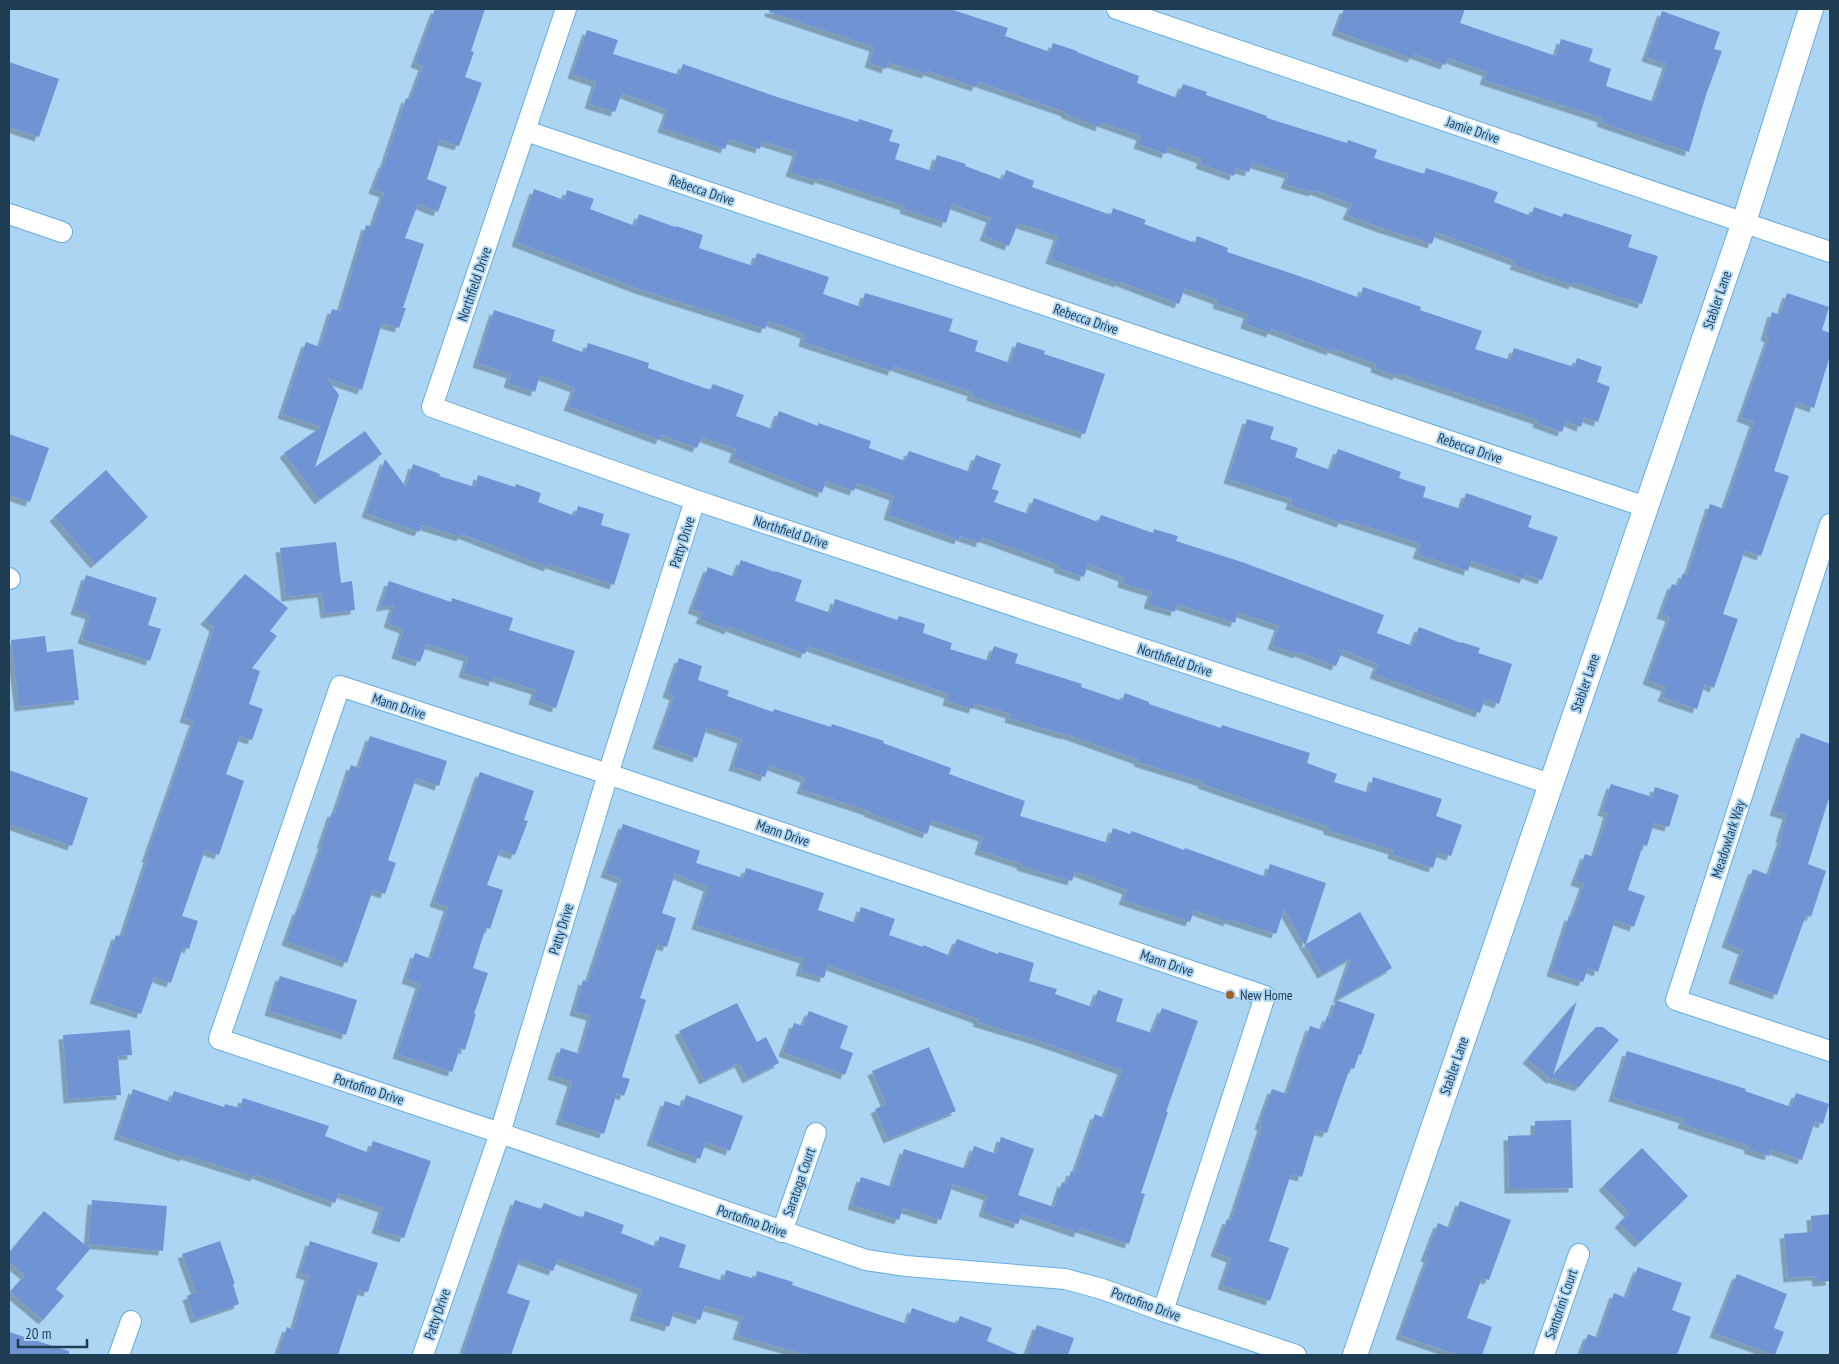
<svg xmlns="http://www.w3.org/2000/svg" width="1839" height="1364" viewBox="0 0 1839 1364" font-family="'PT Sans Narrow',sans-serif">
<style>
.building{fill:#7094d3;filter:url(#shadow)}
.lines{fill:none;stroke-linecap:round;stroke-linejoin:round}
.minor-casing{stroke:#67addf;stroke-width:22}
.tertiary-casing{stroke:#67addf;stroke-width:26}
.minor{stroke:#fff;stroke-width:20}
.tertiary{stroke:#fff;stroke-width:24}
.poi-dot{fill:#9d6024;stroke:#acd5f4;stroke-width:2}
.labels{text-anchor:middle;dominant-baseline:central;stroke-width:4;stroke-linejoin:round;paint-order:stroke}
.street-label{font-size:14px;fill:#1f3d52;stroke:#acd5f4}
.poi-label{font-size:14px;fill:#1f3d52;stroke:#acd5f4;text-anchor:start}
</style>
<defs>
<filter id="shadow"><feDropShadow dx="-4.5" dy="4.5" stdDeviation="0" flood-color="#0004"/></filter>
</defs>
<rect width="100%" height="100%" fill="#acd5f4"/>
<g class="building">
<polygon points="435,9 485,9 471,51 474,52 465,77 482,83 459,146 440,140 427,179 447,187 438,212 418,204 405,238 424,244 403,308 406,308 399,328 382,323 362,390 327,378 339,395 315,467 365,431 382,454 319,500 284,453 321,427 282,414 306,342 320,347 332,309 340,311 366,225 372,227 384,193 373,189 383,163 384,164 406,98 410,100 423,66 415,63"/>
<polygon points="769,9 950,9 1008,28 1005,36 1050,52 1053,43 1077,51 1077,52 1139,76 1137,83 1177,98 1183,84 1207,92 1206,95 1267,116 1267,118 1347,143 1348,140 1377,150 1374,158 1424,174 1426,168 1472,183 1498,192 1494,202 1531,216 1534,207 1562,217 1564,213 1632,235 1628,247 1658,256 1642,304 1574,282 1573,285 1514,265 1516,261 1436,232 1432,244 1379,227 1347,215 1352,204 1314,190 1313,192 1285,184 1289,174 1252,163 1249,172 1236,168 1234,176 1200,164 1202,159 1168,147 1166,154 1138,144 1141,136 1101,122 1100,127 1066,114 1066,112 978,82 976,87 928,71 926,74 888,62 886,69 869,63 874,47 769,12"/>
<polygon points="1344,9 1465,9 1460,23 1556,56 1561,39 1593,49 1589,61 1611,69 1606,86 1654,102 1667,64 1646,57 1662,11 1720,32 1714,49 1722,51 1706,95 1689,152 1601,122 1602,118 1484,80 1487,72 1448,58 1445,65 1414,54 1412,58 1336,31"/>
<polygon points="587,30 618,40 613,54 679,75 683,64 777,97 858,122 859,119 893,130 889,141 900,144 895,159 932,171 937,155 966,164 965,166 1003,180 1006,170 1034,181 1032,187 1111,215 1113,208 1146,220 1144,224 1195,243 1197,236 1228,248 1227,252 1299,276 1360,298 1363,287 1421,307 1420,310 1482,331 1475,349 1510,360 1514,348 1574,367 1577,358 1602,367 1597,382 1610,387 1598,422 1584,417 1581,427 1566,421 1562,432 1537,423 1538,420 1398,373 1397,376 1375,368 1376,364 1332,348 1331,351 1272,329 1271,333 1245,324 1248,314 1217,304 1218,300 1185,288 1179,304 1119,281 1119,283 1050,259 1058,236 1018,223 1009,246 984,236 991,218 952,204 946,223 904,209 905,206 819,178 818,181 790,172 797,152 762,141 760,149 729,139 725,149 662,128 668,110 622,93 615,112 589,104 596,82 572,74"/>
<polygon points="9,62 59,79 39,137 9,127"/>
<polygon points="534,189 564,200 567,190 594,199 590,209 635,226 639,214 675,227 676,226 703,235 699,248 753,266 757,253 829,277 823,294 861,307 865,293 953,319 949,331 978,341 975,351 1010,363 1017,342 1045,351 1044,354 1105,374 1085,434 971,396 972,392 894,366 892,371 803,342 805,334 768,321 765,329 639,289 516,242"/>
<polygon points="1787,293 1829,307 1822,330 1830,333 1830,356 1814,408 1797,402 1774,471 1789,476 1761,556 1745,550 1723,614 1738,619 1714,688 1705,684 1697,709 1662,697 1666,687 1647,680 1670,617 1661,614 1672,584 1678,586 1683,573 1687,575 1710,504 1724,509 1754,422 1741,417 1769,338 1765,336 1772,312 1780,315"/>
<polygon points="494,310 555,330 552,341 585,353 588,343 649,363 648,368 710,390 713,384 744,395 736,416 772,429 779,411 818,426 818,423 871,441 869,448 905,461 909,451 970,472 976,455 1001,464 992,489 999,491 994,502 1028,514 1034,498 1098,522 1101,515 1153,533 1154,529 1178,536 1176,541 1242,562 1384,615 1377,633 1412,646 1419,627 1461,643 1461,642 1480,648 1478,653 1512,664 1499,704 1485,699 1480,713 1374,674 1378,664 1343,650 1336,666 1299,652 1298,654 1272,645 1279,626 1238,612 1235,623 1177,604 1175,612 1148,604 1152,592 1122,583 1123,577 1088,564 1084,577 1058,568 1059,565 982,537 980,543 960,536 959,540 913,524 888,515 894,496 857,483 854,491 826,481 822,493 733,458 736,449 702,437 697,448 662,435 660,440 568,406 575,388 540,375 535,392 508,383 511,374 477,363"/>
<polygon points="1247,419 1274,427 1270,439 1298,448 1295,457 1330,470 1338,449 1401,472 1399,478 1426,487 1423,497 1461,509 1466,493 1532,516 1528,527 1558,537 1542,580 1526,574 1524,579 1471,561 1468,571 1417,554 1421,544 1343,519 1341,523 1290,505 1292,499 1228,479"/>
<polygon points="9,434 49,448 30,502 9,495"/>
<polygon points="385,459 406,487 413,464 440,474 439,476 475,487 478,475 515,487 516,484 541,493 538,502 575,516 578,506 604,514 601,525 630,534 614,585 550,564 548,567 462,534 461,537 422,525 419,532 366,513"/>
<polygon points="106,470 148,517 95,564 54,517"/>
<polygon points="336,542 341,583 352,581 355,610 325,614 322,593 286,597 280,548"/>
<polygon points="741,560 775,572 775,571 802,580 795,601 831,613 835,599 897,620 899,616 925,624 923,633 952,643 950,649 989,661 994,646 1018,654 1015,663 1082,684 1081,687 1122,701 1125,693 1149,702 1149,704 1221,728 1222,725 1310,753 1307,763 1337,774 1334,782 1369,793 1373,777 1442,799 1436,816 1462,825 1451,856 1438,852 1433,868 1392,854 1393,850 1328,830 1328,827 1202,784 1203,782 1138,762 1139,760 1066,734 1066,735 1009,718 1010,714 975,703 973,709 947,701 949,694 808,646 805,654 730,627 729,630 700,619 703,613 692,609 708,567 734,577"/>
<polygon points="245,574 288,608 270,631 277,636 252,668 260,671 249,704 263,709 252,740 240,736 226,774 244,781 219,855 205,850 182,916 198,921 189,949 183,947 171,983 154,977 141,1014 94,999 116,935 122,937 148,858 146,858 194,721 184,718 214,627 205,620"/>
<polygon points="86,575 157,598 148,625 161,629 150,661 82,639 90,615 75,610"/>
<polygon points="389,581 451,602 452,598 513,618 509,630 575,651 556,708 533,700 536,690 494,677 493,682 463,673 468,657 427,644 420,662 396,654 404,629 388,623 394,605 380,607"/>
<polygon points="45,636 47,652 73,649 79,700 19,707 11,640"/>
<polygon points="679,658 702,666 698,680 729,691 727,696 773,712 774,709 831,727 832,724 884,741 883,743 951,768 949,774 1025,801 1020,816 1108,843 1113,828 1130,834 1132,831 1184,850 1185,848 1266,877 1270,864 1326,883 1306,944 1360,912 1392,968 1337,999 1351,958 1322,974 1284,910 1276,934 1229,919 1228,922 1194,910 1190,922 1123,900 1127,890 1075,871 1072,881 1021,866 1022,864 979,850 983,837 932,820 927,834 868,812 869,811 801,789 805,778 769,765 765,777 733,766 742,739 707,727 697,758 657,744 674,696 667,693"/>
<polygon points="1801,733 1830,744 1830,795 1808,864 1826,871 1811,917 1806,915 1777,995 1733,979 1743,950 1726,943 1753,869 1769,875 1782,838 1780,838 1787,815 1774,811"/>
<polygon points="370,736 447,761 439,786 416,778 388,860 396,863 385,894 373,890 347,963 286,941 297,910 299,910 323,844 321,844 332,812 335,813 351,765 359,768"/>
<polygon points="9,770 88,798 72,846 9,824"/>
<polygon points="480,772 534,791 524,820 528,821 515,855 500,850 487,885 503,890 490,929 486,927 473,968 488,973 474,1014 476,1014 465,1050 460,1048 452,1072 397,1054 420,984 406,979 415,953 431,959 448,907 434,902"/>
<polygon points="1611,784 1652,797 1655,787 1679,795 1669,827 1654,823 1647,846 1643,845 1628,890 1645,896 1634,927 1615,920 1598,972 1588,968 1583,982 1551,972 1569,916 1572,917 1584,884 1575,881 1585,854 1594,857 1608,813 1602,811"/>
<polygon points="623,824 700,851 696,863 743,878 746,868 824,893 818,910 856,923 861,907 895,919 889,935 923,947 923,945 950,956 957,939 998,954 999,952 1034,963 1029,981 1057,989 1055,994 1092,1007 1098,990 1123,999 1116,1021 1152,1033 1162,1008 1198,1021 1166,1112 1168,1112 1141,1193 1145,1194 1129,1244 1080,1228 1078,1233 1022,1214 1018,1224 983,1212 988,1196 953,1184 941,1220 903,1208 899,1220 852,1205 861,1177 892,1187 904,1149 966,1169 974,1146 996,1154 1001,1137 1034,1149 1018,1195 1054,1207 1062,1182 1067,1184 1071,1171 1075,1172 1095,1114 1104,1118 1122,1070 1040,1041 977,1022 978,1019 828,965 824,978 800,971 804,959 696,925 708,887 675,874 662,913 676,918 667,947 658,944 640,998 646,1000 622,1077 630,1079 624,1096 617,1093 604,1134 560,1120 572,1082 552,1075 561,1048 580,1054 591,1016 574,1011 583,980 588,982 622,879 605,873"/>
<polygon points="280,976 357,1000 346,1035 269,1011"/>
<polygon points="1336,1000 1375,1014 1361,1055 1359,1054 1354,1069 1350,1068 1327,1133 1316,1130 1302,1177 1291,1174 1269,1241 1289,1248 1270,1301 1222,1285 1231,1258 1215,1252 1227,1219 1231,1221 1262,1126 1259,1125 1272,1089 1287,1094 1310,1026 1322,1030 1327,1016 1330,1018"/>
<polygon points="1577,1001 1553,1075 1596,1027 1603,1027 1619,1040 1579,1087 1552,1078 1552,1080 1527,1059"/>
<polygon points="737,1003 757,1042 766,1037 779,1063 747,1079 739,1063 704,1080 679,1031"/>
<polygon points="809,1011 848,1026 840,1048 853,1053 845,1075 783,1052 794,1023 803,1026"/>
<polygon points="130,1030 132,1055 118,1056 121,1095 68,1099 63,1035"/>
<polygon points="929,1047 956,1111 888,1139 875,1109 886,1104 872,1071"/>
<polygon points="1627,1051 1746,1089 1745,1091 1791,1107 1796,1093 1829,1104 1823,1124 1815,1121 1802,1160 1771,1149 1769,1156 1748,1149 1749,1146 1682,1124 1684,1119 1613,1097"/>
<polygon points="133,1089 170,1102 174,1091 224,1107 225,1104 240,1108 243,1098 329,1126 325,1136 369,1153 373,1141 431,1161 404,1238 376,1229 383,1208 339,1193 335,1203 256,1174 255,1177 185,1155 184,1157 118,1135"/>
<polygon points="686,1095 743,1116 730,1151 706,1142 700,1159 651,1141 665,1101 682,1107"/>
<polygon points="1571,1120 1573,1188 1509,1189 1508,1136 1535,1135 1535,1121"/>
<polygon points="1642,1148 1688,1196 1639,1243 1619,1223 1629,1213 1603,1186"/>
<polygon points="92,1200 167,1206 163,1251 88,1244"/>
<polygon points="515,1200 541,1209 544,1203 583,1218 585,1211 624,1225 621,1233 656,1247 660,1236 686,1245 679,1267 723,1281 726,1270 755,1279 757,1271 793,1282 792,1285 907,1324 912,1308 957,1324 960,1316 992,1328 987,1341 1020,1355 806,1355 737,1335 743,1317 705,1306 700,1320 674,1311 669,1327 634,1316 642,1290 558,1259 553,1271 520,1259 507,1293 530,1301 511,1355 462,1355"/>
<polygon points="1460,1201 1511,1220 1489,1280 1482,1278 1467,1318 1492,1327 1482,1355 1458,1355 1400,1335 1428,1258 1425,1257 1438,1223 1450,1228"/>
<polygon points="44,1211 90,1249 56,1289 64,1296 43,1320 10,1292 25,1275 9,1262 9,1253"/>
<polygon points="1830,1214 1830,1281 1817,1282 1816,1276 1788,1278 1784,1234 1812,1232 1811,1216"/>
<polygon points="220,1241 235,1284 233,1284 239,1304 195,1319 187,1296 196,1292 182,1254"/>
<polygon points="310,1241 378,1263 368,1292 359,1290 338,1355 277,1355 287,1327 293,1330 309,1276 300,1273"/>
<polygon points="1638,1267 1682,1283 1672,1310 1691,1317 1677,1355 1580,1355 1588,1334 1598,1338 1614,1293 1626,1298"/>
<polygon points="1737,1274 1787,1294 1774,1328 1784,1332 1775,1355 1714,1333"/>
<polygon points="1037,1325 1074,1338 1068,1355 1026,1355"/>
<polygon points="9,1332 69,1351 69,1355 9,1355"/>
</g>
<g class="lines">
<defs>
<g id="minor">
<polyline points="566,9 432,407 695,500 1550,784"/>
<polyline points="1117,9 1830,252"/>
<polyline points="526,131 1646,507"/>
<polyline points="9,214 62,232"/>
<polyline points="1830,524 1676,1000 1830,1051"/>
<polyline points="9,578 10,579"/>
<polyline points="782,1232 816,1133"/>
<polyline points="1163,1311 1265,996 608,774 340,686 219,1039 500,1133 866,1260 906,1266 1065,1279 1102,1289 1163,1311 1296,1355"/>
<polyline points="119,1355 131,1321"/>
<polyline points="423,1355 500,1133 608,774 695,500"/>
<polyline points="1544,1355 1579,1254"/>
</g>
<polyline id="tertiary" points="1355,1355 1744,222 1811,9"/>
</defs>
<use href="#minor" class="minor-casing"/>
<use href="#tertiary" class="tertiary-casing"/>
<use href="#minor" class="minor"/>
<use href="#tertiary" class="tertiary"/>
</g>
<circle class="poi-dot" cx="1230" cy="995" r="5"/>
<g class="labels">
<g class="street-label">
<text transform="translate(1473 130) rotate(19)">Jamie Drive</text>
<text transform="translate(702 190) rotate(19)">Rebecca Drive</text>
<text transform="translate(474 284) rotate(-71)">Northfield Drive</text>
<text transform="translate(1717 300) rotate(-71)">Stabler Lane</text>
<text transform="translate(1086 319) rotate(19)">Rebecca Drive</text>
<text transform="translate(1470 448) rotate(19)">Rebecca Drive</text>
<text transform="translate(791 532) rotate(18)">Northfield Drive</text>
<text transform="translate(682 542) rotate(-72)">Patty Drive</text>
<text transform="translate(1175 660) rotate(18)">Northfield Drive</text>
<text transform="translate(1585 683) rotate(-71)">Stabler Lane</text>
<text transform="translate(399 706) rotate(18)">Mann Drive</text>
<text transform="translate(783 833) rotate(19)">Mann Drive</text>
<text transform="translate(1728 839) rotate(-72)">Meadowlark Way</text>
<text transform="translate(561 929) rotate(-73)">Patty Drive</text>
<text transform="translate(1167 963) rotate(19)">Mann Drive</text>
<text transform="translate(1454 1066) rotate(-71)">Stabler Lane</text>
<text transform="translate(369 1089) rotate(18)">Portofino Drive</text>
<text transform="translate(799 1182) rotate(-71)">Saratoga Court</text>
<text transform="translate(752 1221) rotate(19)">Portofino Drive</text>
<text transform="translate(1146 1304) rotate(20)">Portofino Drive</text>
<text transform="translate(1561 1304) rotate(-71)">Santorini Court</text>
<text transform="translate(437 1314) rotate(-71)">Patty Drive</text>
</g>
<g class="poi-label">
<text x="1240" y="995">New Home</text>
</g>
</g>
<rect width="1839" height="1364" fill="none" stroke="#1f3d52" stroke-width="20"/>
<path d="M18 1339v8h69v-8" fill="none" stroke="#1f3d52" stroke-width="2.5"/>
<text x="25" y="1339" font-size="15" fill="#1f3d52" stroke="#acd5f4" stroke-width="4" paint-order="stroke">20 m</text>
</svg>
